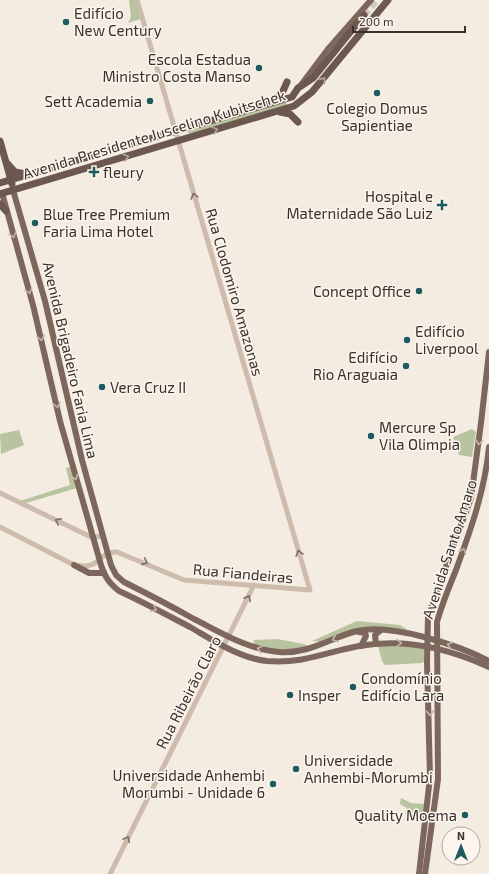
<svg xmlns="http://www.w3.org/2000/svg" width="489" height="874" viewBox="0 0 489 874" font-family="'Exo 2',sans-serif">
<style>
.green{fill:#b8c4a0}
.lines{fill:none;stroke-linecap:round;stroke-linejoin:round}
.trunk-tunnel{stroke:#cfc6bd;stroke-width:7;stroke-dasharray:7 3.5;stroke-linecap:butt}
.tertiary{stroke:#cdbbac;stroke-width:5}
.primary{stroke:#7d675c;stroke-width:6}
.trunk{stroke:#6c584f;stroke-width:7}
.oneway{stroke:#b4a69e}
.oneway2{stroke:#7d6f65}
.oneway3{stroke:#c2b5ac}
.poi-dot{fill:#1f5a5e;stroke:#fbf5ee;stroke-width:1.5}
.labels{text-anchor:middle;dominant-baseline:central;stroke-width:3;stroke-linejoin:round;paint-order:stroke}
.poi-label{font-size:15px;fill:#3b302b;stroke:#fbf5ee;text-anchor:start}
.street-label{font-size:15px;fill:#3b302b;stroke:#fbf5ee}
</style>
<rect width="100%" height="100%" fill="#f4ebe1"/>
<g class="green">
<polygon points="129,0 135,0 141,19 128,23 131,17"/>
<polygon points="286,102 287,105 189,134 188,131"/>
<polygon points="472,429 476,432 472,457 459,455 453,437"/>
<polygon points="19,430 24,445 1,454 0,434"/>
<polygon points="70,467 77,488 26,503 20,501 70,485 66,468"/>
<polygon points="357,621 400,625 411,632 381,627 321,642 312,641"/>
<polygon points="277,639 304,644 309,647 276,650 253,645 254,640"/>
<polygon points="397,645 425,649 426,660 422,663 385,665 382,661 378,646"/>
<polygon points="401,798 411,803 426,804 423,818 405,814 407,808 400,804"/>
</g>
<g class="lines">
<polyline class="trunk-tunnel" points="364,15 377,0"/>
<g class="tertiary">
<polyline points="0,493 93,538 103,535"/>
<path d="M0 527 74 565C102 571 97 551 117 552L184 580 310 590 137 0"/>
<polyline points="110,874 254,585"/>
</g>
<g class="primary">
<polyline points="301,85 328,49 371,0"/>
<path d="M13 190 45 301 82 460 111 565 116 575 124 582C148 594 171 606 194 619 220 632 249 650 279 652 310 654 329 638 357 631 391 623 458 645 489 661"/>
<path d="M2 193 33 305 60 421 101 565C105 577 109 583 119 591 143 602 167 615 190 627 214 641 239 658 267 661 303 664 326 652 359 646 404 638 448 648 489 667"/>
<polyline points="74,565 89,573 104,573"/>
<polyline points="359,632 365,633 366,636 361,646"/>
<polyline points="376,644 375,635 381,630"/>
<polyline points="419,874 430,777 427,662 428,616 471,498 481,423 489,352"/>
<path d="M425 874 438 779 437 622C442 604 449 587 456 570 471 529 485 490 489 447"/>
</g>
<g class="trunk">
<polyline points="273,102 283,91 287,82"/>
<polyline points="280,112 290,114 298,122"/>
<polyline points="0,141 12,184"/>
<polyline points="7,163 15,172 26,174"/>
<polyline points="0,183 292,97 298,88 313,78 364,15"/>
<polyline points="0,194 294,106 312,92 388,0"/>
<polyline points="0,204 6,211"/>
</g>
</g>
<defs><path id="oneway-chevron" d="M-2-3.5L2.5 0L-2 3.5" fill="none" stroke-width="1.6" stroke-linecap="round" stroke-linejoin="round"/></defs>
<g class="oneway">
<use href="#oneway-chevron" transform="translate(323 80) rotate(-51)"/>
<use href="#oneway-chevron" transform="translate(215 130) rotate(-17)"/>
<use href="#oneway-chevron" transform="translate(126 157) rotate(-17)"/>
</g>
<g class="oneway2">
<use href="#oneway-chevron" transform="translate(194 196) rotate(-107)"/>
<use href="#oneway-chevron" transform="translate(58 521) rotate(-154)"/>
<use href="#oneway-chevron" transform="translate(299 553) rotate(-106)"/>
<use href="#oneway-chevron" transform="translate(145 562) rotate(24)"/>
<use href="#oneway-chevron" transform="translate(248 598) rotate(-63)"/>
<use href="#oneway-chevron" transform="translate(127 839) rotate(-63)"/>
</g>
<g class="oneway3">
<use href="#oneway-chevron" transform="translate(13 235) rotate(74)"/>
<use href="#oneway-chevron" transform="translate(29 291) rotate(74)"/>
<use href="#oneway-chevron" transform="translate(41 338) rotate(77)"/>
<use href="#oneway-chevron" transform="translate(57 405) rotate(77)"/>
<use href="#oneway-chevron" transform="translate(479 442) rotate(98)"/>
<use href="#oneway-chevron" transform="translate(75 477) rotate(74)"/>
<use href="#oneway-chevron" transform="translate(463 551) rotate(-70)"/>
<use href="#oneway-chevron" transform="translate(154 609) rotate(27)"/>
<use href="#oneway-chevron" transform="translate(335 639) rotate(157)"/>
<use href="#oneway-chevron" transform="translate(399 643) rotate(1)"/>
<use href="#oneway-chevron" transform="translate(450 645) rotate(-162)"/>
<use href="#oneway-chevron" transform="translate(260 649) rotate(-165)"/>
<use href="#oneway-chevron" transform="translate(430 713) rotate(87)"/>
</g>
<g class="poi-dot">
<circle cx="66" cy="22" r="4"/>
<circle cx="259" cy="68" r="4"/>
<circle cx="377" cy="93" r="4"/>
<circle cx="150" cy="101" r="4"/>
<path d="M92 166h4v4h4v4h-4v4h-4v-4h-4v-4h4z"/>
<path d="M440 199h4v4h4v4h-4v4h-4v-4h-4v-4h4z"/>
<circle cx="35" cy="223" r="4"/>
<circle cx="419" cy="291" r="4"/>
<circle cx="407" cy="340" r="4"/>
<circle cx="406" cy="366" r="4"/>
<circle cx="102" cy="387" r="4"/>
<circle cx="371" cy="436" r="4"/>
<circle cx="353" cy="687" r="4"/>
<circle cx="290" cy="695" r="4"/>
<circle cx="296" cy="769" r="4"/>
<circle cx="273" cy="784" r="4"/>
<circle cx="465" cy="815" r="4"/>
</g>
<g class="labels">
<g class="poi-label">
<text x="74" y="13">Edifício<tspan x="74" dy="17">New Century</tspan></text>
<text x="251" y="59" text-anchor="end">Escola Estadua<tspan x="251" dy="17">Ministro Costa Manso</tspan></text>
<text x="142" y="101" text-anchor="end">Sett Academia</text>
<text x="377" y="108" text-anchor="middle">Colegio Domus<tspan x="377" dy="17">Sapientiae</tspan></text>
<text x="103" y="172">fleury</text>
<text x="433" y="196" text-anchor="end">Hospital e<tspan x="433" dy="17">Maternidade São Luiz</tspan></text>
<text x="43" y="214">Blue Tree Premium<tspan x="43" dy="17">Faria Lima Hotel</tspan></text>
<text x="411" y="291" text-anchor="end">Concept Office</text>
<text x="415" y="331">Edifício<tspan x="415" dy="17">Liverpool</tspan></text>
<text x="398" y="357" text-anchor="end">Edifício<tspan x="398" dy="17">Rio Araguaia</tspan></text>
<text x="110" y="387">Vera Cruz II</text>
<text x="379" y="427">Mercure Sp<tspan x="379" dy="17">Vila Olimpia</tspan></text>
<text x="361" y="678">Condomínio<tspan x="361" dy="17">Edifício Lara</tspan></text>
<text x="298" y="695">Insper</text>
<text x="304" y="760">Universidade<tspan x="304" dy="17">Anhembi-Morumbi</tspan></text>
<text x="265" y="775" text-anchor="end">Universidade Anhembi<tspan x="265" dy="17">Morumbi - Unidade 6</tspan></text>
<text x="457" y="815" text-anchor="end">Quality Moema</text>
</g>
<g class="street-label">
<text transform="translate(154 134) rotate(-17)">Avenida Presidente Juscelino Kubitschek</text>
<text transform="translate(235 292) rotate(74)">Rua Clodomiro Amazonas</text>
<text transform="translate(71 360) rotate(77)">Avenida Brigadeiro Faria Lima</text>
<text transform="translate(449 549) rotate(-72)">Avenida Santo Amaro</text>
<text transform="translate(243 573) rotate(5)">Rua Fiandeiras</text>
<text transform="translate(188 692) rotate(-63)">Rua Ribeirão Claro</text>
</g>
</g>
<g transform="translate(461 846)"><circle r="19" fill="#fbf5ee" stroke="#aea6a0"/>
<path d="M0-3L7 15L0 10L-7 15Z" fill="#1f5a5e"/>
<text y="-6" font-size="11" font-weight="bold" text-anchor="middle" fill="#3b302b">N</text>
</g>
<path d="M353 26v6h112v-6" fill="none" stroke="#3b302b" stroke-width="2"/>
<text x="359" y="26" font-size="12" fill="#3b302b" stroke="#fbf5ee" stroke-width="3" paint-order="stroke">200 m</text>
</svg>
